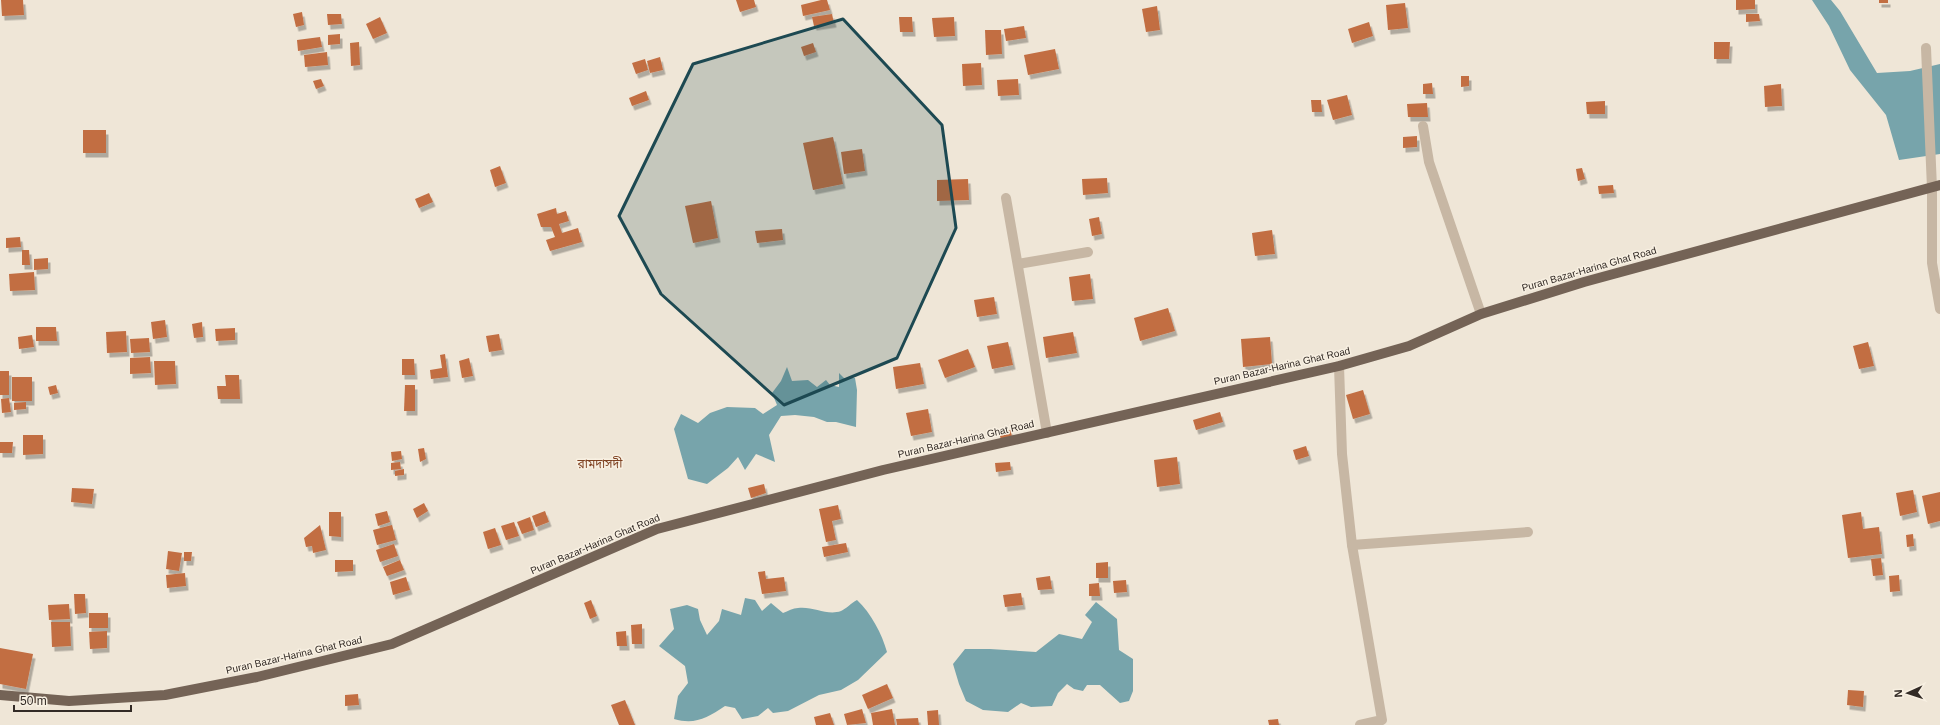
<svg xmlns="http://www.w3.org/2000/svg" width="1940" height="725" viewBox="0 0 1940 725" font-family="Helvetica,'Noto Sans Bengali',sans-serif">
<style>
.water{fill:#77a4ab}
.building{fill:#c26e43;filter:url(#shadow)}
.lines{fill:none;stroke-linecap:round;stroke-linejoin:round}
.minor{stroke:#c7b7a4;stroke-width:10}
.major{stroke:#746356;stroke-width:10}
.marked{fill:#1d4952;fill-opacity:0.2;stroke:#1d4952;stroke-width:3;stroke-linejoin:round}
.labels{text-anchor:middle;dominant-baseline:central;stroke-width:3;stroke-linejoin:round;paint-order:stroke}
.street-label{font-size:10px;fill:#322a25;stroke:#f8f0e2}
.quarter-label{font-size:12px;fill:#7e4121;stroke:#f8f0e2}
</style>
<defs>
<filter id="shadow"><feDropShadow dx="2.5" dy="4.5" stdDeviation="0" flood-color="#0004"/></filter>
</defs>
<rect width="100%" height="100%" fill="#efe6d7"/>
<g class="water">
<polygon points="1812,0 1831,0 1840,11 1877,73 1910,71 1940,64 1940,154 1899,160 1886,115 1850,70 1829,26"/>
<polygon points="787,367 792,381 808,380 817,387 826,380 830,385 839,387 839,373 844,378 855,378 857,390 856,427 836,422 827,422 814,417 795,415 781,416 769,435 775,462 756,454 745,470 738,457 728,468 707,484 688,479 674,429 681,414 698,423 710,413 727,407 755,408 763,414 777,405 772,393 781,381"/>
<path d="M745 598 755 600 762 611 771 603 783 613C788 611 793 608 798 608 813 606 827 616 841 611 846 609 851 603 857 600 871 613 882 634 887 652L858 680 841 690 819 695 788 711 773 713 768 708 758 716 742 719 735 708 725 706C707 718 695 725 674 719L678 696 688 683 685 666 659 646 674 629 670 609 687 605 698 609 700 620 707 635 719 621 722 609 741 615Z"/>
<polygon points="1096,602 1117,619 1119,650 1133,659 1133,691 1129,701 1120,703 1100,685 1087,685 1083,691 1074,689 1067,684 1058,693 1052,706 1031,707 1021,703 1008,712 983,710 966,701 959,684 953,664 965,649 990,649 1036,652 1059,634 1082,639 1092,622 1085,615"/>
</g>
<g class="building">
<polygon points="1,0 23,0 24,15 2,16"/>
<polygon points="736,0 754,0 756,7 740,12"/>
<polygon points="821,0 827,0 830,10 803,16 801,5"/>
<polygon points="1736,0 1755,0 1755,9 1736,10"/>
<rect x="1879" y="0" width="9" height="3"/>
<polygon points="1405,3 1408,28 1388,30 1386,5"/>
<polygon points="1157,6 1160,30 1146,32 1142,9"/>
<polygon points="302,12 304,25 296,27 293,14"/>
<polygon points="327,14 341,14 342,24 328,25"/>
<polygon points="832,14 834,23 814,26 812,17"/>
<polygon points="1746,14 1759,14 1760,21 1746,22"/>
<polygon points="380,17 387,33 373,39 366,24"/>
<polygon points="899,17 912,17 913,32 900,32"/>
<polygon points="954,17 955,36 934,37 932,18"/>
<polygon points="1369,22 1373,36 1352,43 1348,29"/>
<polygon points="1024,26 1026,38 1006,41 1004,29"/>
<polygon points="985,30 1001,30 1002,54 986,55"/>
<polygon points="340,34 340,44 328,45 328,35"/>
<polygon points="320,37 322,47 298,51 297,40"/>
<polygon points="359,42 360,65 351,66 350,43"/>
<polygon points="1714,42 1730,42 1729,59 1714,59"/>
<polygon points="813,43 816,52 804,56 801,47"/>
<polygon points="1055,49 1059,69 1028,75 1024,55"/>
<polygon points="327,52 328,65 305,67 304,55"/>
<polygon points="660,57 663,70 650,73 647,61"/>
<polygon points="645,59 648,70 636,74 632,63"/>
<polygon points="981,63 982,85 963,86 962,64"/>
<polygon points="1461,76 1469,76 1469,86 1461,87"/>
<polygon points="321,79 324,86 316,89 313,81"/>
<polygon points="1018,79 1019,95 998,96 997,80"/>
<polygon points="1432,83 1433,94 1423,94 1423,84"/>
<polygon points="1781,84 1782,106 1765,107 1764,86"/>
<polygon points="646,91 649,100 632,106 629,98"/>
<polygon points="1347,95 1352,115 1333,120 1327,100"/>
<polygon points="1311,100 1321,100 1322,112 1312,112"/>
<polygon points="1605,101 1605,114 1587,114 1586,102"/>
<polygon points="1427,103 1428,117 1408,117 1407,104"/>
<rect x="83" y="130" width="23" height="23"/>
<polygon points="1417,136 1417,147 1403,148 1403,137"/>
<polygon points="833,137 843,184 813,190 803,143"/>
<polygon points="862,149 865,171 844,174 841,152"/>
<polygon points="500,166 506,183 495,187 490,170"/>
<polygon points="1582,168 1585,179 1578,181 1576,169"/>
<polygon points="1107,178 1108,193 1083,195 1082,179"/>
<polygon points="968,179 969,200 937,201 937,180"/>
<polygon points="1613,185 1614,193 1599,194 1598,186"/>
<polygon points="429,193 433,202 419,208 415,199"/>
<polygon points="711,201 718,238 693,243 685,206"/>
<polygon points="556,208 557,214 566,211 569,221 559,224 562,233 578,228 582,242 550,251 546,240 555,237 551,227 541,227 537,214"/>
<polygon points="1099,217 1102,234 1092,236 1089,219"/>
<polygon points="782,229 783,240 757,243 755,231"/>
<polygon points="1272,230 1275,254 1255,256 1252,233"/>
<polygon points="20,237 21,247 6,248 6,238"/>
<polygon points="22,250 29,250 30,265 22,265"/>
<polygon points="48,258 48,269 34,270 34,259"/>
<polygon points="34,272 35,290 10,291 9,274"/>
<polygon points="1090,274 1093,299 1072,301 1069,277"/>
<polygon points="994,297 997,314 977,317 974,300"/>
<polygon points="1168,308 1175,331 1140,341 1134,318"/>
<polygon points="165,320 167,337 153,339 151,322"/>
<polygon points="202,322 203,337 194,338 192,324"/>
<polygon points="36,327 56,327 57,341 36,341"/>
<polygon points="235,328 235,340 216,341 215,329"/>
<polygon points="126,331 127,352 107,353 106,332"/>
<polygon points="1073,332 1077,353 1046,358 1043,337"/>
<polygon points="499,334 502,350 489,352 486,336"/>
<polygon points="32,335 34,347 19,349 18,337"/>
<polygon points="1270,337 1272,364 1243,367 1241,339"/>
<polygon points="149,338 150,352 131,353 130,339"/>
<polygon points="1008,342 1013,365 992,369 987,346"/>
<polygon points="1868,342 1874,366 1859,369 1853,346"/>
<polygon points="968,349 975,367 945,378 938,360"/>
<polygon points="445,354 448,377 431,379 430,370 442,368 440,355"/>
<polygon points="150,357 151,373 130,374 130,358"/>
<polygon points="469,358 473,376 462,378 459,361"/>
<polygon points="402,359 414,359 415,375 402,375"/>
<polygon points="154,361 175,361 176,384 155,385"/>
<polygon points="920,363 924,384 896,389 893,367"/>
<rect x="0" y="371" width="9" height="24"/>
<polygon points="225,375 239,375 240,399 218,399 217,386 226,386"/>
<rect x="12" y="377" width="20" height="24"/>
<polygon points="56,385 58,393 50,395 48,387"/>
<polygon points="405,385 415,385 415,411 404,411"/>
<polygon points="1363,390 1370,414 1353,419 1346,395"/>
<polygon points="9,398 11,412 2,413 1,399"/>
<polygon points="26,402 26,409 14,410 14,403"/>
<polygon points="928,409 932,432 911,436 906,413"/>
<polygon points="1220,412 1223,422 1196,430 1193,420"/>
<polygon points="1011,430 1012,438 1001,440 999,432"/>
<polygon points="23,435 43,435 43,454 23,455"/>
<polygon points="0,442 13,442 12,453 0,453"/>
<polygon points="1306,446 1309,456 1296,460 1293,450"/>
<polygon points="424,448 426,459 420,462 418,449"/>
<polygon points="401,451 402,459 392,461 391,452"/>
<polygon points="1177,457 1180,484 1157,487 1154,460"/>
<polygon points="400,462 401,469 391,470 391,463"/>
<polygon points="1010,462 1011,470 996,472 995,463"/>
<polygon points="404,469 404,475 395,476 395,471"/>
<polygon points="764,484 766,493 751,498 748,488"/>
<polygon points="72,488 94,489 92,504 71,502"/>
<polygon points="1913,490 1917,512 1900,516 1896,493"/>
<polygon points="1940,492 1940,521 1928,524 1922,496"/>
<polygon points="424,503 428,511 417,518 413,509"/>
<polygon points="838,505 841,519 832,521 836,540 826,542 819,509"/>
<polygon points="387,511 390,522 378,526 375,514"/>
<polygon points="545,511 549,522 536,527 532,516"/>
<polygon points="329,512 341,512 341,537 329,536"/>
<polygon points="1861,512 1863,529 1879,527 1882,554 1848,558 1842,515"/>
<polygon points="530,517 534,530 522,534 517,522"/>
<polygon points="514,522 519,536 506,540 501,526"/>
<polygon points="320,525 326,550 313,553 312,546 306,547 304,538"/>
<polygon points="392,525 396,540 377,545 373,530"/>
<polygon points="495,528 501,545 488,549 483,532"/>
<polygon points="1913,534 1914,546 1907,547 1906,535"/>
<polygon points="846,543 848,552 824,557 822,547"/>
<polygon points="394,544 398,556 380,562 376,550"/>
<polygon points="168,551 182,553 179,571 166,569"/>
<polygon points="184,552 192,552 191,561 184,561"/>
<polygon points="1881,558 1883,575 1873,576 1871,559"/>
<polygon points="335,560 353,560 353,571 335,572"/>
<polygon points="400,560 404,570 387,576 383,567"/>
<polygon points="1108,562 1108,578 1096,578 1096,563"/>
<polygon points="765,571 766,579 784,577 786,591 762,594 758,572"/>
<polygon points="185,573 186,586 167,588 166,575"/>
<polygon points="1899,575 1900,591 1890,592 1889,576"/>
<polygon points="1050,576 1052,589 1038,590 1036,578"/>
<polygon points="406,577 410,590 393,595 390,582"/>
<polygon points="1126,580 1127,592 1114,593 1113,581"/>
<polygon points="1099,583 1100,596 1089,596 1089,584"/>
<polygon points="1021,593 1023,605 1005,607 1003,595"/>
<polygon points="74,594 85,594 86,613 75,614"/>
<polygon points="591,600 597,616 590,619 584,603"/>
<polygon points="69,604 70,619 49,620 48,605"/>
<rect x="89" y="613" width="19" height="15"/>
<polygon points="51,622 70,622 71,646 52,647"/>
<polygon points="642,624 642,644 632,644 631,625"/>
<polygon points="107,631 107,648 90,649 89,632"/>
<polygon points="626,631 627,646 617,646 616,632"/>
<polygon points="0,648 33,654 26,689 0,684"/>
<polygon points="887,684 893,698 868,709 862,695"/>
<polygon points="1848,690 1864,691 1863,707 1847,705"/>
<polygon points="358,694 359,705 345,706 345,695"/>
<polygon points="625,700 635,725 619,725 611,705"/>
<polygon points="862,709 866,723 847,725 844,714"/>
<polygon points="892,709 895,725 873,725 871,713"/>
<polygon points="938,710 939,725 928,725 927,711"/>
<polygon points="830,713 834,725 816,725 814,717"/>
<polygon points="918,718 919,725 897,725 896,719"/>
<polygon points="1278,719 1279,725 1269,725 1268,720"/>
</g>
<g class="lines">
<g class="minor">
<polyline points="1926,48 1932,188 1932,263 1940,309"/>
<polyline points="1423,126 1429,162 1481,314"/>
<polyline points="1006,198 1047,433"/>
<polyline points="1018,264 1088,252"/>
<polyline points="1339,366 1342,454 1352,545 1382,720 1360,725"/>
<polyline points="1352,545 1528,532"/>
</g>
<polyline class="major" points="0,695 69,701 165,695 257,677 392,644 657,529 883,470 1339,366 1409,346 1481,314 1584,282 1940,185"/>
</g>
<path class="marked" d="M843 19 942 125 956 228 897 358 784 405 661 294 619 216 693 64Z"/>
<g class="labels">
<g class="street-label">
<text transform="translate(1589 269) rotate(-16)">Puran Bazar-Harina Ghat Road</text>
<text transform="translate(1282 366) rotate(-13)">Puran Bazar-Harina Ghat Road</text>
<text transform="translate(966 439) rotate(-13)">Puran Bazar-Harina Ghat Road</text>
<text transform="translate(595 544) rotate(-23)">Puran Bazar-Harina Ghat Road</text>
<text transform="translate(294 655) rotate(-13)">Puran Bazar-Harina Ghat Road</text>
</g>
<g class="quarter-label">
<text x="600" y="464">রামদাসদী</text>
</g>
</g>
<g transform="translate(1908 693) rotate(267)" stroke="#f8f0e2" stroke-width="3" paint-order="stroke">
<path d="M0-3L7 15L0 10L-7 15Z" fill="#322a25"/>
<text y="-6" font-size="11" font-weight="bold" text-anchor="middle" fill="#322a25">N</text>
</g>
<path d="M14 705v6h117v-6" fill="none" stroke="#322a25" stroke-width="2"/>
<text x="20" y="705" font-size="12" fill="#322a25" stroke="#f8f0e2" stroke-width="3" paint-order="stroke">50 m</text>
</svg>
